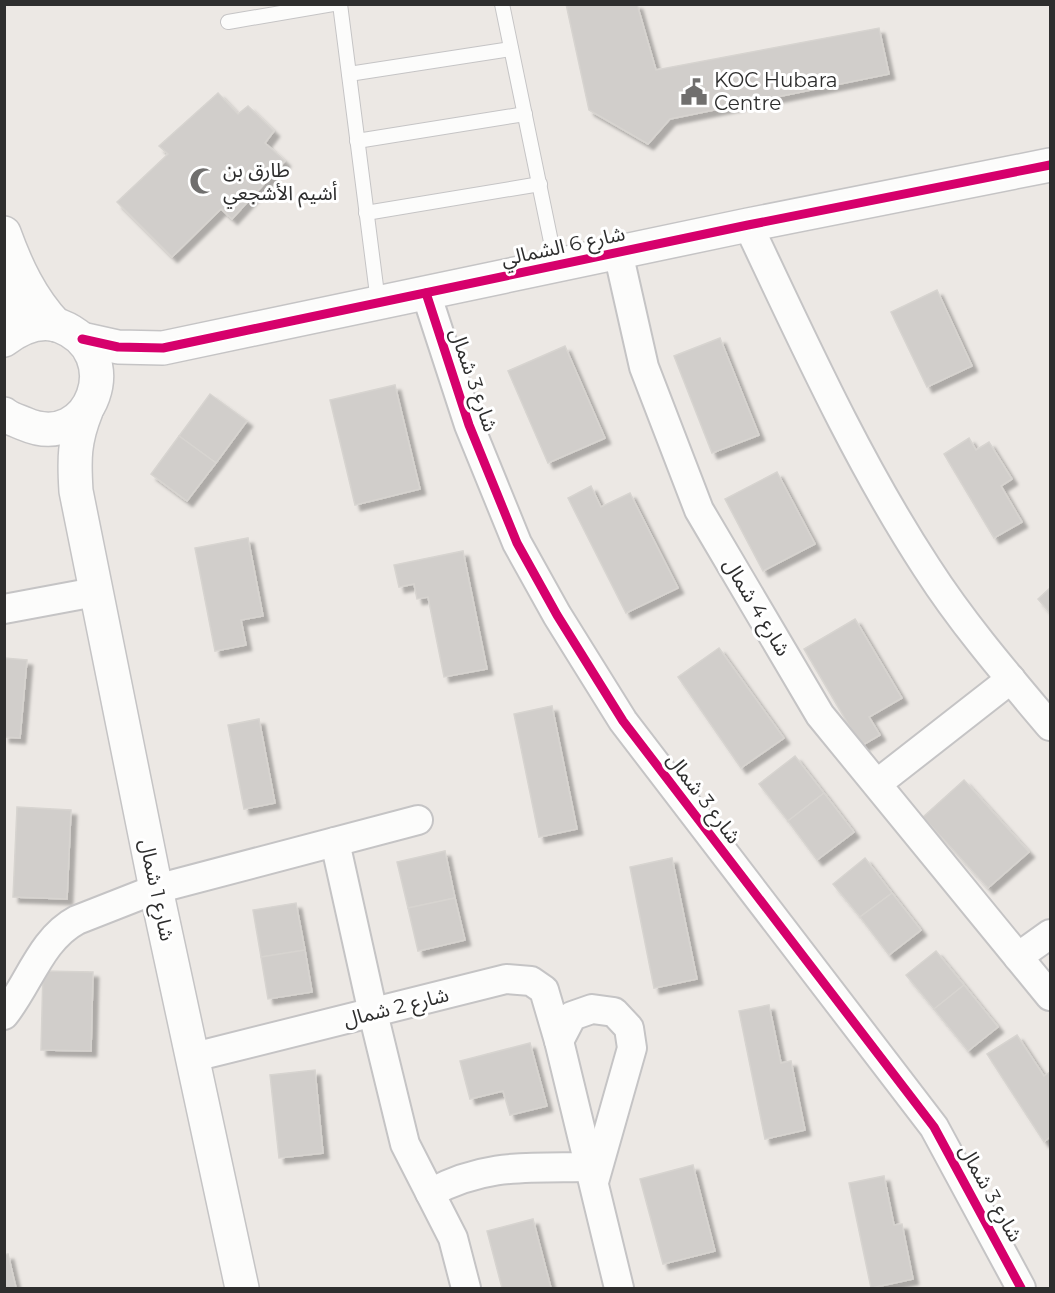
<svg xmlns="http://www.w3.org/2000/svg" width="1055" height="1293" viewBox="0 0 1055 1293" font-family="Montserrat,'Noto Sans Arabic',sans-serif">
<style>
.building{fill:#d1cecb;stroke:#d7d4d0;stroke-width:1.5;filter:url(#shadow)}
.lines{fill:none;stroke-linecap:round;stroke-linejoin:round}
.service-casing{stroke:#c5c4c5;stroke-width:16}
.minor-casing{stroke:#c5c4c5;stroke-width:32}
.tertiary-casing{stroke:#c5c4c5;stroke-width:36}
.service{stroke:#fcfcfb;stroke-width:14}
.minor{stroke:#fcfcfb;stroke-width:28}
.tertiary{stroke:#fcfcfb;stroke-width:33}
.cycleway-casing{stroke:#fff;stroke-width:13}
.cycleway{stroke:#d6006c;stroke-width:9}
.labels{text-anchor:middle;dominant-baseline:central;stroke-width:6;stroke-linejoin:round;paint-order:stroke}
.poi-label{font-size:20px;fill:#2e2e2e;stroke:#fff;text-anchor:start}
.street-label{font-size:20px;fill:#2e2e2e;stroke:#fff}
</style>
<defs>
<filter id="shadow"><feDropShadow dx="5.5" dy="5.5" stdDeviation="1.5" flood-color="#0004"/></filter>
</defs>
<rect width="100%" height="100%" fill="#ece8e4"/>
<g class="building">
<polygon points="566,4 637,4 656,70 879,28 889,74 670,119 648,144 589,110"/>
<polygon points="218,93 238,114 248,106 274,131 265,143 285,161 232,219 221,209 172,257 117,202 168,154 159,146"/>
<polygon points="937,290 972,366 927,387 891,312"/>
<polygon points="720,338 759,435 712,453 674,356"/>
<polygon points="565,346 605,438 548,463 508,371"/>
<polygon points="395,385 420,489 355,505 330,400"/>
<polygon points="210,394 247,421 216,463 179,436"/>
<polygon points="179,436 216,463 187,501 151,474"/>
<polygon points="969,438 976,450 989,442 1012,479 1001,486 1022,522 994,538 944,454"/>
<polygon points="777,472 815,544 763,571 725,499"/>
<polygon points="591,486 601,507 630,493 678,588 626,613 568,498"/>
<polygon points="248,538 263,616 241,620 246,645 215,651 195,548"/>
<polygon points="463,551 487,669 444,677 428,597 417,599 414,584 399,587 394,565"/>
<polygon points="1050,588 1050,613 1038,599"/>
<polygon points="855,619 902,698 869,717 880,735 861,746 804,649"/>
<polygon points="719,648 784,738 741,768 678,677"/>
<polygon points="4,658 27,660 20,738 4,737"/>
<polygon points="552,706 577,829 539,837 514,714"/>
<polygon points="259,719 275,803 244,809 228,725"/>
<polygon points="795,756 824,793 788,821 759,784"/>
<polygon points="964,780 1029,852 988,888 923,817"/>
<polygon points="824,793 854,832 817,860 788,821"/>
<polygon points="17,807 71,810 67,899 13,897"/>
<polygon points="445,851 455,898 408,908 397,862"/>
<polygon points="672,858 697,979 654,988 630,867"/>
<polygon points="865,858 892,893 860,917 833,884"/>
<polygon points="892,893 921,930 889,955 860,917"/>
<polygon points="455,898 465,940 418,951 408,908"/>
<polygon points="296,903 305,950 261,957 253,910"/>
<polygon points="305,950 312,992 268,999 261,957"/>
<polygon points="936,951 964,985 934,1009 906,975"/>
<polygon points="43,971 93,972 91,1051 41,1050"/>
<polygon points="964,985 998,1027 968,1051 934,1009"/>
<polygon points="769,1005 781,1063 791,1061 805,1130 765,1139 739,1011"/>
<polygon points="1017,1035 1044,1076 1050,1072 1050,1137 1044,1142 987,1054"/>
<polygon points="530,1043 547,1106 510,1115 503,1091 470,1099 460,1061"/>
<polygon points="315,1070 323,1153 279,1158 270,1075"/>
<polygon points="693,1165 715,1251 663,1264 640,1179"/>
<polygon points="884,1176 894,1225 902,1224 913,1279 871,1288 849,1183"/>
<polygon points="533,1219 551,1288 502,1288 487,1231"/>
<polygon points="8,1254 16,1288 4,1288 4,1255"/>
</g>
<g class="lines">
<defs>
<g id="service">
<polyline points="340,4 378,302"/>
<polyline points="502,4 556,266"/>
<polyline points="228,22 333,4"/>
<polyline points="349,74 511,49"/>
<polyline points="357,141 525,114"/>
<polyline points="366,213 540,184"/>
</g>
<g id="minor">
<path d="M748 225C803 341 857 461 927 568 963 624 1007 675 1050 726"/>
<polyline points="618,252 644,367 699,510 820,715 1050,996"/>
<polyline points="426,293 469,425 517,543 557,615 623,721 934,1127 1021,1288"/>
<polyline points="4,609 95,592"/>
<polyline points="878,783 1011,679"/>
<polyline points="335,842 373,1013 405,1144 453,1238 466,1288"/>
<polyline points="1018,957 1050,934"/>
<path d="M4 1015C29 984 41 939 77 920L156 889 418 820"/>
<polyline points="559,1041 572,1016 592,1009 614,1012 629,1028 632,1048 594,1182"/>
<polyline points="194,1057 506,979 531,981 544,990 559,1041 619,1288"/>
<path d="M430 1193C486 1163 528 1168 589 1167"/>
</g>
<g id="tertiary">
<path d="M4 233C16 266 31 299 56 325"/>
<polyline points="4,330 8,311 8,250"/>
<polyline points="82,339 118,347 163,348 748,225 1050,165"/>
<path d="M4 340C20 328 40 319 60 326 128 352 92 453 25 424 18 421 10 419 4 414"/>
<path d="M86 411C74 441 74 459 76 491L156 889 242 1288"/>
</g>
</defs>
<use href="#service" class="service-casing"/>
<use href="#minor" class="minor-casing"/>
<use href="#tertiary" class="tertiary-casing"/>
<use href="#service" class="service"/>
<use href="#minor" class="minor"/>
<use href="#tertiary" class="tertiary"/>
<defs>
<g id="cycleway">
<polyline points="426,293 469,425 517,543 557,615 623,721 934,1127 1021,1288"/>
<polyline points="82,339 118,347 163,348 748,225 1050,165"/>
</g>
</defs>
<use href="#cycleway" class="cycleway-casing"/>
<use href="#cycleway" class="cycleway"/>
</g>
<defs>
<symbol id="civic-bare" viewBox="-9 -9 18 18"><path d="M-.6-6.5H3V-4.5H.6V-3L4-1V1h2V6H-6V1h2V-1L-.6-3ZM-1.2 2.5V6h2.4V2.5Z" fill="#706f6e" stroke="#fff" stroke-width="2.5" paint-order="stroke"/></symbol>
<symbol id="mosque-bare" viewBox="-9 -9 18 18"><path d="M3.5-4.9A6 6 0 1 0 3.5 4.9A5 5 0 1 1 3.5-4.9Z" fill="#706f6e" stroke="#fff" stroke-width="2.5" paint-order="stroke"/></symbol>
</defs>
<g fill-rule="evenodd">
<use href="#civic-bare" x="675" y="73" width="38" height="38"/>
<use href="#mosque-bare" x="184" y="162" width="38" height="38"/>
</g>
<g class="labels">
<g class="poi-label">
<text x="714" y="80">KOC Hubara<tspan x="714" dy="23">Centre</tspan></text>
<text x="223" y="170">طارق بن<tspan x="223" dy="23">أشيم الأشجعي</tspan></text>
</g>
<g class="street-label">
<text transform="translate(563 246) rotate(-12)">شارع 6 الشمالي</text>
<text transform="translate(474 380) rotate(71)">شارع 3 شمال</text>
<text transform="translate(757 607) rotate(59)">شارع 4 شمال</text>
<text transform="translate(704 798) rotate(53)">شارع 3 شمال</text>
<text transform="translate(157 890) rotate(78)">شارع 1 شمال</text>
<text transform="translate(396 1007) rotate(-14)">شارع 2 شمال</text>
<text transform="translate(991 1193) rotate(61)">شارع 3 شمال</text>
</g>
</g>
<rect width="1055" height="1293" fill="none" stroke="#2e2e2e" stroke-width="12"/>
</svg>
